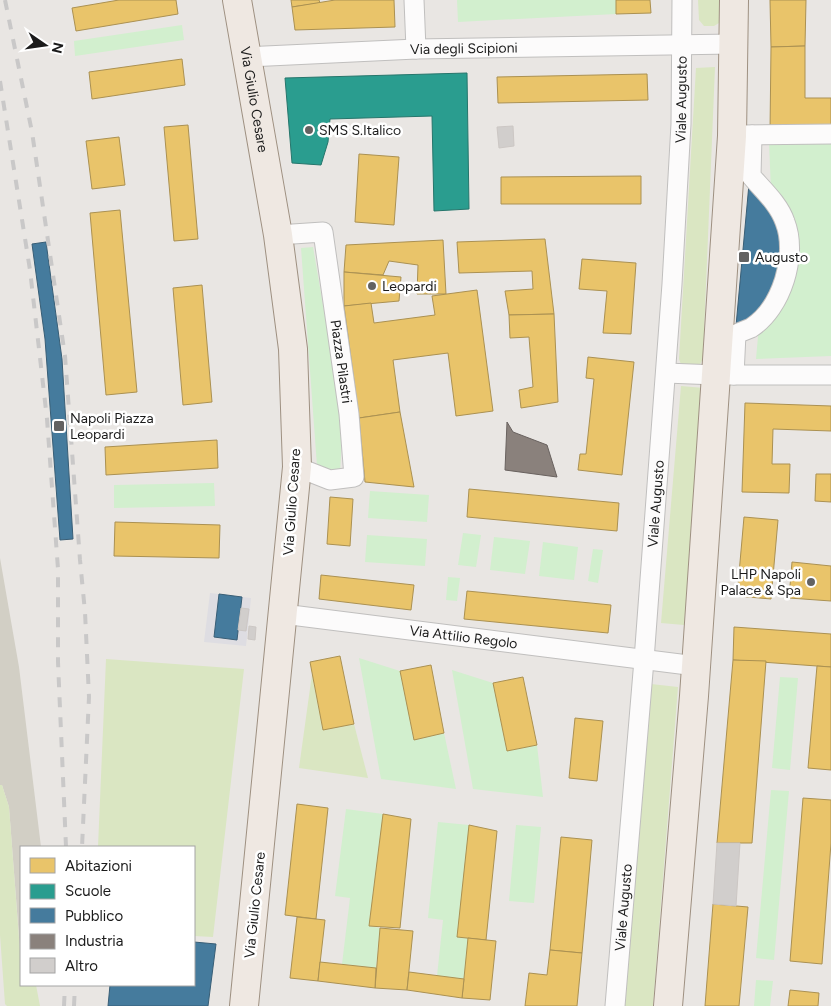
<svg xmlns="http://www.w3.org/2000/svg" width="831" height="1006" viewBox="0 0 831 1006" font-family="Figtree,sans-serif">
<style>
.construction{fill:#d2cfc5}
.grass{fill:#dae6c2}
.park{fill:#d2efce}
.plaza{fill:#dedde2}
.homes{fill:#e9c46a;stroke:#ab9152}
.schools{fill:#2a9d8f;stroke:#26766c}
.public{fill:#457b9d;stroke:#385e76}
.industry{fill:#8a817c;stroke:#69625f}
.building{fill:#d1cecc;stroke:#ccc7c4}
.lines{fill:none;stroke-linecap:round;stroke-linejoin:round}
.street-casing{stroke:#c0bfbe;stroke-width:21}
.primary-casing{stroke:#9e9081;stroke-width:30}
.street{stroke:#fcfbfb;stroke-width:19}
.primary{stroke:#efe8e2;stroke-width:28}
.rail{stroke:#c9c8c8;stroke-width:4;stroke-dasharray:10 10;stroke-linecap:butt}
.poi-dot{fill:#636261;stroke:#fff;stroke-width:2}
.labels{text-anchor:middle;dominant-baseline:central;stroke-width:5;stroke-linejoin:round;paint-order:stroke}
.street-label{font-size:14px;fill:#1b1b1b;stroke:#fff}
.poi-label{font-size:14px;fill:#1b1b1b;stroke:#fff;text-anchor:start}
</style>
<rect width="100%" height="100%" fill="#e9e6e3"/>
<polygon class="construction" points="0,558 19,667 41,847 21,847 21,963 9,807 2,785 0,785"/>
<g class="grass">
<polygon points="698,0 721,0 719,23 714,26 704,26 699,20"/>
<polygon points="715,67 703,358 699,367 682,367 679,359 696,68"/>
<polygon points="681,386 704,388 684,625 661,623"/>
<polygon points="106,659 244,669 213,937 194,936 194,847 98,847"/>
<polygon points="312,674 323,730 354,724 368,778 299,768"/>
<polygon points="651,684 678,687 653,1006 621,1006"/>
<polygon points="0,785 2,785 9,807 21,964 21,985 36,985 40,1006 7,1006 5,1004 0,935"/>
</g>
<g class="park">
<polygon points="457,0 616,0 616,14 458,22"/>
<polygon points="182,25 184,40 75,56 74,41"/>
<polygon points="831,140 831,356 756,359 771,190 769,142"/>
<polygon points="313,247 343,421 340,473 317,466 301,248"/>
<polygon points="214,483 215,506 114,508 114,485"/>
<polygon points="370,491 429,495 427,522 368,518"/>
<polygon points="463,533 481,535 476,567 458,565"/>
<polygon points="367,535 427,539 425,566 365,562"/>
<polygon points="494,537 530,541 525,574 490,570"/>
<polygon points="543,542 578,547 574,580 539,576"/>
<polygon points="593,549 603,550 598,583 588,581"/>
<polygon points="448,577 460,578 457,601 446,600"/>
<polygon points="359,658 400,671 414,740 444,733 456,789 381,779"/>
<polygon points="452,670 493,683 507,751 537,745 543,797 473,789"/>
<polygon points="780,677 798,678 790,770 772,768"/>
<polygon points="771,790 789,791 774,960 756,958"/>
<polygon points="346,809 383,814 369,926 380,928 376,968 342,964 350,898 335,896"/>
<polygon points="438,822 469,825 468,938 464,979 437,976 443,920 428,918"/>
<polygon points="516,825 541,827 534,903 509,901"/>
<polygon points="756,980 773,981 770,1006 754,1006"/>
</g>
<polygon class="plaza" points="210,593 219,594 214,637 237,640 242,597 251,598 246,646 204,642"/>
<g class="homes">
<polygon points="119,0 176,0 178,14 76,31 72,8"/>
<polygon points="291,0 319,0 320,3 292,7"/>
<polygon points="335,0 394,0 395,27 295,30 292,7"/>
<polygon points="616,0 650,0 651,13 616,14"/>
<polygon points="770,0 806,0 805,46 771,47"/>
<polygon points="805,46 805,98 831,98 831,131 770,132 771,47"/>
<polygon points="182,59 185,85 92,99 89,72"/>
<polygon points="647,74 648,100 498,103 497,77"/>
<polygon points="188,125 198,239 174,241 164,127"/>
<polygon points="119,137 125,185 92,189 86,141"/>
<polygon points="359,154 399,157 394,225 355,222"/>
<polygon points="641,176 641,204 501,204 501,177"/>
<polygon points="120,210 137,392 106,395 90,213"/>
<polygon points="545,239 554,314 509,315 505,291 533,289 532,271 459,273 457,242"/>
<polygon points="443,240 446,294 417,294 418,265 389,261 383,275 344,272 346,245"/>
<polygon points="582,259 636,263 631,334 603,333 607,291 579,289"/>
<polygon points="344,272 401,277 399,301 344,306"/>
<polygon points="202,285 212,402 183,405 173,288"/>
<polygon points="477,290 493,411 456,416 448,353 393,360 400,412 359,418 344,306 371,303 374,323 435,315 432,296"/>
<polygon points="554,314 558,402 521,408 519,390 533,387 529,337 510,338 509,315"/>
<polygon points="588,357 634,362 622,475 578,470 580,454 586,454 594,379 586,378"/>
<polygon points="745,403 831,406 831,431 773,429 772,464 790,464 789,493 742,492"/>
<polygon points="400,412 414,487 365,482 359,418"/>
<polygon points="217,440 218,468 106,475 105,447"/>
<polygon points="816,474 831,474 831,502 815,501"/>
<polygon points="469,489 619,503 617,531 467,517"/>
<polygon points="330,497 353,499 350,546 327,544"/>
<polygon points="744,517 778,520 771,599 737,596"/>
<polygon points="115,522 220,525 219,558 114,556"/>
<polygon points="792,562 831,566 831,601 789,598"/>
<polygon points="321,575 414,585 411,610 319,599"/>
<polygon points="467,591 611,605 608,633 464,619"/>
<polygon points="734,627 831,634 831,667 733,660"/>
<polygon points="340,656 354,724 323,730 310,662"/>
<polygon points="733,660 766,661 752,843 717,843"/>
<polygon points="431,665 444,733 414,740 400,671"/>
<polygon points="817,666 831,667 831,770 808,768"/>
<polygon points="523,677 537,745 507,751 493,683"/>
<polygon points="575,718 603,721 597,781 569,778"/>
<polygon points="803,798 831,800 831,843 822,964 790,961"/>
<polygon points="297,804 328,808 316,919 285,915"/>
<polygon points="383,814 411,819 400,928 369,926"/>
<polygon points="469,825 497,831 486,940 457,937"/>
<polygon points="561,837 592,840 582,953 550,950"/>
<polygon points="713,904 748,907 739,1006 705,1006"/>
<polygon points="297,917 325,920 318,981 290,978"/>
<polygon points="380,928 413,931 407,990 375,988"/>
<polygon points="468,938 496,941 490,1000 462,998"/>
<polygon points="550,950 582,953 577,1006 525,1006 529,973 547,975"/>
<polygon points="320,962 376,968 375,988 318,981"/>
<polygon points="409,972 464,979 462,998 407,990"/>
<polygon points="790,990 819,993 818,1006 788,1006"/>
</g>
<polygon class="schools" points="467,73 469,209 434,211 432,116 330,119 328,142 321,165 292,163 285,78"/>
<g class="public">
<polygon points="749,184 776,217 784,259 769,299 755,315 736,326"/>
<polygon points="46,242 62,359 73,539 60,540 45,339 32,244"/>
<polygon points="219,594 242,597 237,640 214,637"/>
<polygon points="194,942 216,944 208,1006 108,1006 110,985 194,985"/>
</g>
<polygon class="industry" points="507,422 513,432 547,445 557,477 505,470"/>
<g class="building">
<polygon points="513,126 514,146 499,148 497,127"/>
<polygon points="241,608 249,609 246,631 238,630"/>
<polygon points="249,626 256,627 255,640 248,639"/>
<polygon points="717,843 740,843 736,906 713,904"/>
</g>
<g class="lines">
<defs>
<g id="street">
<polyline points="414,0 416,49"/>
<path id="s1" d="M246 57 416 49 733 44"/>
<polyline points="741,135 831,134"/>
<path id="s2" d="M278 235 323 232 349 414 354 477 330 480 297 467"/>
<polyline points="666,373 716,375 831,375"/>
<path d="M734 375 736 334C741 332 746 330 751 328 782 308 798 255 785 222 779 204 763 190 751 176L752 135"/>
<path id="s3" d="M283 614 696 666"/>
<path id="s4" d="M615 1006 644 660 672 284 681 124 682 0"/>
</g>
<g id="primary">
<path id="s5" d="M237 0 278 235 293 349 297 467 244 1006"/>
<polyline points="668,1006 694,696 716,375 732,136 734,0"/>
</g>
</defs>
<use href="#street" class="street-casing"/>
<use href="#primary" class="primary-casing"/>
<use href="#street" class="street"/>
<use href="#primary" class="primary"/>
<g class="rail">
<polyline points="5,0 32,132 65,356 80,560 85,612 89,697 82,847"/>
<polyline points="0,81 30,270 47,419 58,569 58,662 66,847"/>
<polyline points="64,1006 65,985"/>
<polyline points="74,1006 75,985"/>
</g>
</g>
<g class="poi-dot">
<circle cx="309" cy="130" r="5"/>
<rect x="738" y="251" width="12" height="12" rx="2.5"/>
<circle cx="372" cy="286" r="5"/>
<rect x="53" y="420" width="12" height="12" rx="2.5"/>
<circle cx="811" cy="582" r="5"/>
</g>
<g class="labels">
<g class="street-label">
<text stroke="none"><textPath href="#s1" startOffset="218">Via degli Scipioni</textPath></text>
<text stroke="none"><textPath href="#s4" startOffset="909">Viale Augusto</textPath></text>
<text stroke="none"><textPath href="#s5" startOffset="101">Via Giulio Cesare</textPath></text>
<text stroke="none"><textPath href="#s2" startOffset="176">Piazza Pilastri</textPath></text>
<text transform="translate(292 502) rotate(-86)">Via Giulio Cesare</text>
<text stroke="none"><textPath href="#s4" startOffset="504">Viale Augusto</textPath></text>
<text stroke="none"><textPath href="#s3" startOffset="182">Via Attilio Regolo</textPath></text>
<text transform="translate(255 905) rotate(-84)">Via Giulio Cesare</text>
<text stroke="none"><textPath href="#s4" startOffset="99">Viale Augusto</textPath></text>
</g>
<g class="poi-label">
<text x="319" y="130">SMS S.Italico</text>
<text x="755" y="257">Augusto</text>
<text x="382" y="286">Leopardi</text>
<text x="70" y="418">Napoli Piazza<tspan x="70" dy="16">Leopardi</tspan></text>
<text x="801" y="574" text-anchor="end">LHP Napoli<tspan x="801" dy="16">Palace &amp; Spa</tspan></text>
</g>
</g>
<rect x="20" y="846" width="175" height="140" fill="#ffffff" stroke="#a4a4a4"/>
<rect x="30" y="858" width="25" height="15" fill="#e9c46a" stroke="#a4a4a4"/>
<text x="65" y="871" font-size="15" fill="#1b1b1b">Abitazioni</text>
<rect x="30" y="884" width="25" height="15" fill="#2a9d8f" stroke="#a4a4a4"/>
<text x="65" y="896" font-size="15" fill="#1b1b1b">Scuole</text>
<rect x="30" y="908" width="25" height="15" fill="#457b9d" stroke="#a4a4a4"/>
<text x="65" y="921" font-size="15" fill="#1b1b1b">Pubblico</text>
<rect x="30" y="934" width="25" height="15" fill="#8a817c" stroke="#a4a4a4"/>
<text x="65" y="946" font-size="15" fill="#1b1b1b">Industria</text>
<rect x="30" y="958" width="25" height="15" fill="#d1cecc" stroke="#a4a4a4"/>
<text x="65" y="971" font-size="15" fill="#1b1b1b">Altro</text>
<g transform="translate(45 45) rotate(103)" stroke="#ffffff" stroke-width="4" paint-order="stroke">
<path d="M0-4L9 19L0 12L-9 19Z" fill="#1b1b1b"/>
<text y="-8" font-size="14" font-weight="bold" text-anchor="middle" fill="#1b1b1b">N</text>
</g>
</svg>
